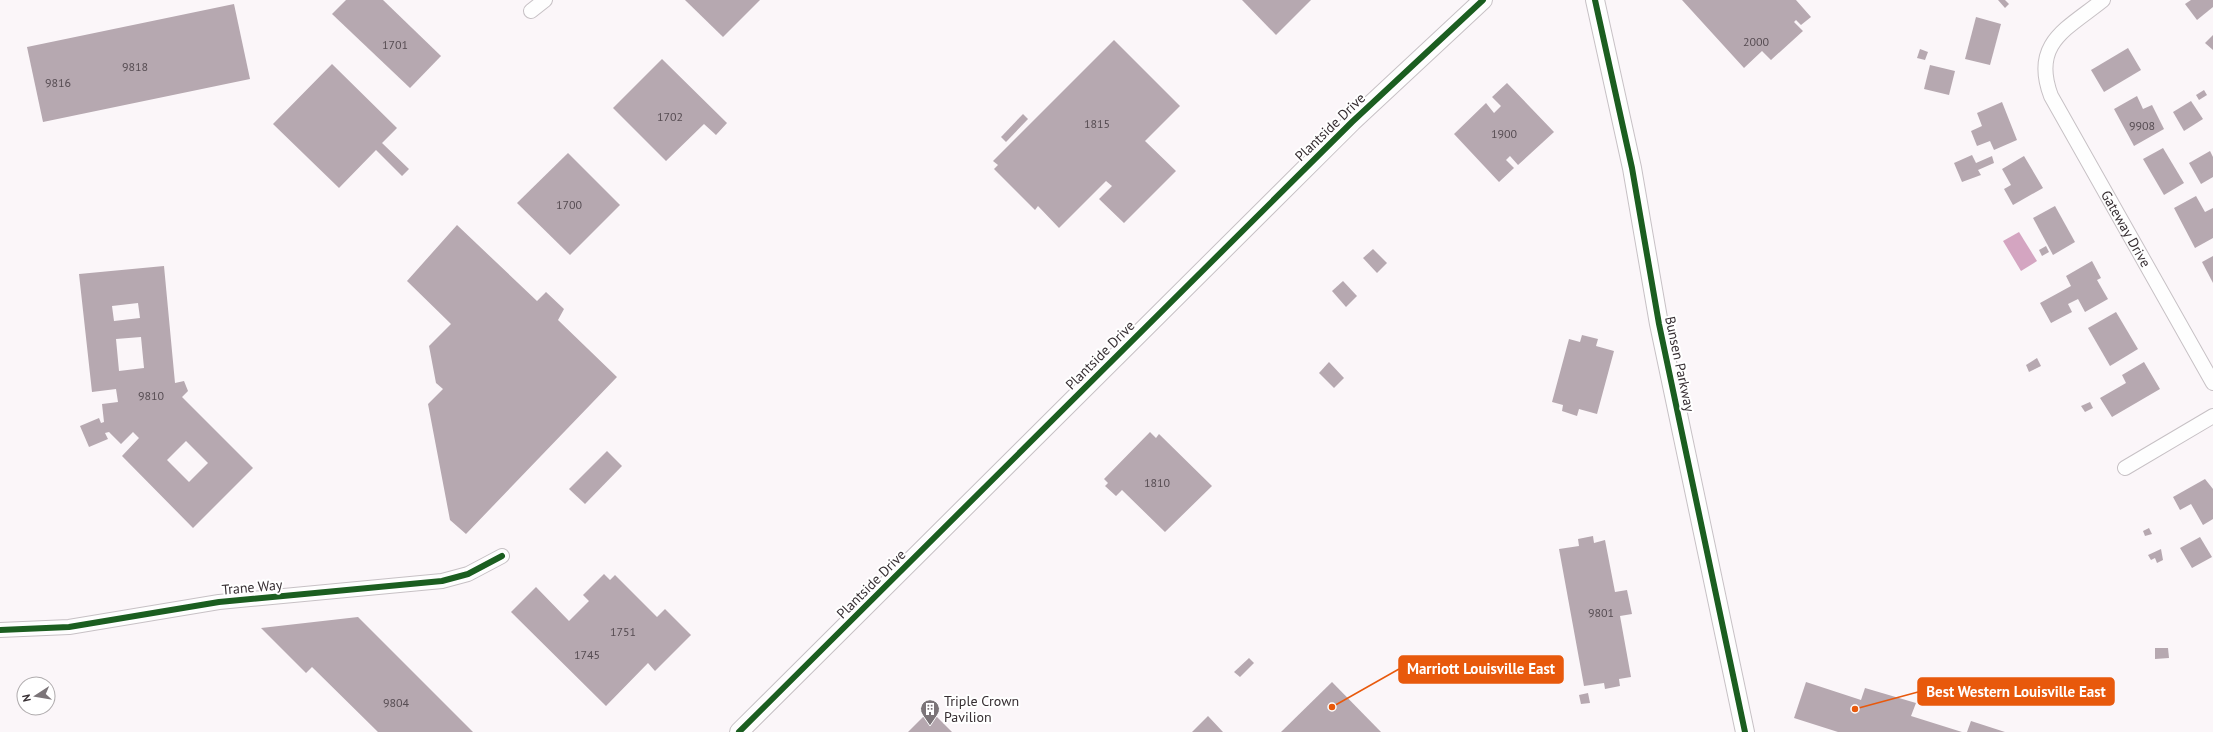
<svg xmlns="http://www.w3.org/2000/svg" width="2213" height="732" viewBox="0 0 2213 732" font-family="'PT Sans',sans-serif">
<style>
.water{fill:#d4a5c1}
.building{fill:#b6a8b0;fill-rule:evenodd}
.lines{fill:none;stroke-linecap:round;stroke-linejoin:round}
.minor-casing{stroke:#c7c1c5;stroke-width:16}
.tertiary-casing{stroke:#c7c1c5;stroke-width:20}
.minor{stroke:#fefefe;stroke-width:14}
.tertiary{stroke:#fefefe;stroke-width:18}
.cycleway-casing{stroke:#fff;stroke-width:8}
.cycleway{stroke:#1b5e20;stroke-width:6}
.labels{text-anchor:middle;dominant-baseline:central;stroke-width:4;stroke-linejoin:round;paint-order:stroke}
.number-label{font-size:12px;fill:#564c52}
.street-label{font-size:14px;fill:#362e32;stroke:#fff}
.poi-label{font-size:14px;fill:#362e32;stroke:#fff;text-anchor:start}
.leader{fill:none;stroke:#e8590c;stroke-width:1.5}
.callout-dot{fill:#e8590c;stroke:#fff;stroke-width:1.5}
.callout{fill:#e8590c;stroke:#e8590c;stroke-width:1.5}
.callout-label{font-size:15px;text-anchor:middle;font-weight:bold;fill:#fff}
</style>
<rect width="100%" height="100%" fill="#fbf6f9"/>
<polygon class="water" points="2019,232 2037,261 2021,271 2003,241"/>
<g class="building">
<polygon points="346,0 383,0 441,56 410,88 332,14"/>
<polygon points="685,0 760,0 723,37"/>
<polygon points="1242,0 1311,0 1276,35"/>
<polygon points="1682,0 1796,0 1811,17 1801,25 1796,20 1794,22 1803,31 1771,60 1762,51 1744,68"/>
<polygon points="1998,0 2005,0 2009,4 2005,8"/>
<polygon points="2191,0 2213,0 2213,7 2197,20 2185,4"/>
<polygon points="234,4 250,79 43,122 27,47"/>
<polygon points="1976,17 2001,24 1990,65 1965,59"/>
<polygon points="2213,35 2213,50 2205,43"/>
<polygon points="1114,40 1180,106 1145,141 1176,171 1124,223 1099,199 1112,186 1106,181 1059,228 1038,206 1035,210 994,169 998,165 993,161"/>
<polygon points="2128,48 2141,70 2104,92 2091,70"/>
<polygon points="1920,49 1928,52 1925,60 1917,58"/>
<polygon points="662,59 727,123 716,135 704,124 666,161 613,108"/>
<polygon points="332,64 397,128 382,143 409,169 402,176 376,150 339,188 273,124"/>
<polygon points="1930,65 1955,71 1949,95 1924,89"/>
<polygon points="1507,83 1554,132 1518,165 1510,156 1506,160 1514,168 1499,182 1454,134 1486,103 1494,113 1501,106 1492,97"/>
<polygon points="2204,90 2207,95 2199,100 2196,95"/>
<polygon points="2137,96 2143,109 2152,105 2164,129 2134,146 2114,109"/>
<polygon points="2191,101 2203,119 2184,131 2173,112"/>
<polygon points="2002,102 2017,140 1994,150 1990,141 1977,146 1971,131 1982,126 1977,113"/>
<polygon points="1023,114 1028,119 1006,142 1001,137"/>
<polygon points="2163,148 2184,183 2164,195 2143,159"/>
<polygon points="2210,151 2213,157 2213,177 2201,184 2189,163"/>
<polygon points="568,153 620,205 570,255 517,203"/>
<polygon points="1972,155 1976,163 1992,156 1994,163 1978,170 1981,175 1962,182 1954,163"/>
<polygon points="2024,156 2043,188 2013,205 2004,189 2011,185 2002,169"/>
<polygon points="2196,196 2205,212 2213,208 2213,238 2195,248 2174,208"/>
<polygon points="2055,206 2075,242 2053,255 2033,218"/>
<polygon points="457,225 537,301 546,292 564,309 558,320 617,377 466,534 450,520 428,404 443,389 436,383 429,346 451,324 407,281"/>
<polygon points="2046,246 2049,252 2042,256 2039,250"/>
<polygon points="1373,249 1387,263 1377,273 1363,258"/>
<polygon points="2213,256 2213,283 2202,262"/>
<polygon points="2092,261 2101,278 2097,280 2108,299 2085,312 2078,299 2068,304 2072,312 2051,323 2040,303 2071,286 2066,276"/>
<path d="M164 266 175 383 184 381 188 391 182 397 253 468 193 528 122 456 139 438 133 432 121 444 109 432 105 433 108 439 89 447 80 426 99 418 101 423 104 422 102 404 118 402 116 389 92 392 79 274ZM138 303 140 318 114 321 112 306ZM141 337 144 368 119 371 116 339ZM186 441 208 463 189 482 167 460Z"/>
<polygon points="1343,281 1357,296 1346,307 1332,291"/>
<polygon points="2116,312 2138,349 2110,366 2088,328"/>
<polygon points="1582,335 1598,339 1596,346 1614,351 1597,414 1579,409 1577,416 1562,411 1563,405 1552,402 1569,339 1580,342"/>
<polygon points="2037,358 2041,366 2029,372 2026,365"/>
<polygon points="1329,362 1344,378 1334,388 1319,373"/>
<polygon points="2144,362 2160,389 2112,417 2100,398 2126,383 2122,375"/>
<polygon points="2090,402 2093,408 2085,412 2081,406"/>
<polygon points="1150,432 1156,438 1159,434 1212,486 1165,532 1122,490 1116,496 1105,486 1108,483 1104,479"/>
<polygon points="607,451 622,466 585,504 569,489"/>
<polygon points="2205,479 2213,489 2213,519 2203,525 2191,504 2180,510 2173,497"/>
<polygon points="2149,528 2152,534 2145,536 2143,531"/>
<polygon points="1593,536 1594,543 1605,540 1615,592 1627,590 1632,614 1620,616 1631,677 1619,679 1620,686 1605,689 1604,683 1584,686 1559,549 1579,546 1578,539"/>
<polygon points="2200,537 2212,557 2192,568 2180,548"/>
<polygon points="2161,549 2163,560 2157,563 2155,558 2151,560 2148,555"/>
<polygon points="604,574 610,580 615,575 657,617 665,609 691,635 655,671 648,663 606,706 511,612 536,587 569,621 589,601 583,595"/>
<polygon points="358,617 473,732 378,732 312,667 306,673 261,628"/>
<polygon points="2155,648 2168,648 2169,658 2155,659"/>
<polygon points="1249,658 1254,663 1240,677 1234,672"/>
<polygon points="1332,682 1381,732 1281,732"/>
<polygon points="1806,682 1861,700 1865,688 1916,703 1911,716 1962,732 1838,732 1794,718"/>
<polygon points="1588,693 1590,703 1581,704 1579,695"/>
<polygon points="930,710 952,732 908,732"/>
<polygon points="1208,716 1223,732 1192,732"/>
<polygon points="1971,721 2005,732 1967,732"/>
</g>
<g class="lines">
<defs>
<g id="minor">
<path id="s1" d="M2103 0C2067 29 2031 43 2051 96L2213 383"/>
<polyline points="531,11 545,0"/>
<polyline points="2125,468 2213,416"/>
<polyline points="0,630 69,627 219,602 442,581 468,574 502,556"/>
</g>
<g id="tertiary">
<polyline points="1595,0 1632,168 1659,324 1745,732"/>
<polyline points="739,732 1352,122 1483,0"/>
</g>
</defs>
<use href="#minor" class="minor-casing"/>
<use href="#tertiary" class="tertiary-casing"/>
<use href="#minor" class="minor"/>
<use href="#tertiary" class="tertiary"/>
<defs>
<g id="cycleway">
<polyline points="1595,0 1632,168 1659,324 1745,732"/>
<polyline points="0,630 69,627 219,602 442,581 468,574 502,556"/>
<polyline points="739,732 1352,122 1483,0"/>
</g>
</defs>
<use href="#cycleway" class="cycleway-casing"/>
<use href="#cycleway" class="cycleway"/>
</g>
<defs>
<symbol id="building-pin" viewBox="-11 -11 22 30"><path d="M0 17L-7.5 6A9.5 9.5 0 1 1 7.5 6Z" fill="#7b7478" stroke="#fff"/><path d="M-4-6H4V6H1V3H-1V6H-4ZM-2.5-4.3h1.7v1.8h-1.7ZM.8-4.3h1.7v1.8H.8ZM-2.5-1h1.7V.8h-1.7ZM.8-1h1.7V.8H.8Z" fill="#fff"/></symbol>
</defs>
<g fill-rule="evenodd">
<use href="#building-pin" x="919" y="698" width="22" height="30"/>
</g>
<g class="labels">
<g class="number-label">
<text x="1756" y="41">2000</text>
<text x="395" y="44">1701</text>
<text x="135" y="66">9818</text>
<text x="58" y="82">9816</text>
<text x="670" y="116">1702</text>
<text x="1097" y="123">1815</text>
<text x="2142" y="125">9908</text>
<text x="1504" y="133">1900</text>
<text x="569" y="204">1700</text>
<text x="151" y="395">9810</text>
<text x="1157" y="482">1810</text>
<text x="1601" y="612">9801</text>
<text x="623" y="631">1751</text>
<text x="587" y="654">1745</text>
<text x="396" y="702">9804</text>
</g>
<g class="street-label">
<text transform="translate(1330 127) rotate(-44)">Plantside Drive</text>
<text stroke="none"><textPath href="#s1" startOffset="274">Gateway Drive</textPath></text>
<text transform="translate(1100 355) rotate(-45)">Plantside Drive</text>
<text transform="translate(1680 364) rotate(78)">Bunsen Parkway</text>
<text transform="translate(871 584) rotate(-45)">Plantside Drive</text>
<text transform="translate(252 587) rotate(-5)">Trane Way</text>
</g>
<g class="poi-label">
<text x="944" y="701">Triple Crown<tspan x="944" dy="16">Pavilion</tspan></text>
</g>
</g>
<path class="leader" d="M1332 707L1399 669M1855 709L1918 692"/>
<g class="callout-dot">
<circle cx="1332" cy="707" r="4"/>
<circle cx="1855" cy="709" r="4"/>
</g>
<g class="callout">
<rect x="1399" y="656" width="164" height="27" rx="4"/>
<rect x="1918" y="678" width="196" height="27" rx="4"/>
</g>
<g class="callout-label">
<text x="1481" y="674">Marriott Louisville East</text>
<text x="2016" y="697">Best Western Louisville East</text>
</g>
<g transform="translate(36 696) rotate(258)"><circle r="19" fill="#ffffff" stroke="#afabad"/>
<path d="M0-3L7 15L0 10L-7 15Z" fill="#7b7478"/>
<text y="-6" font-size="11" font-weight="bold" text-anchor="middle" fill="#362e32">N</text>
</g>
</svg>
